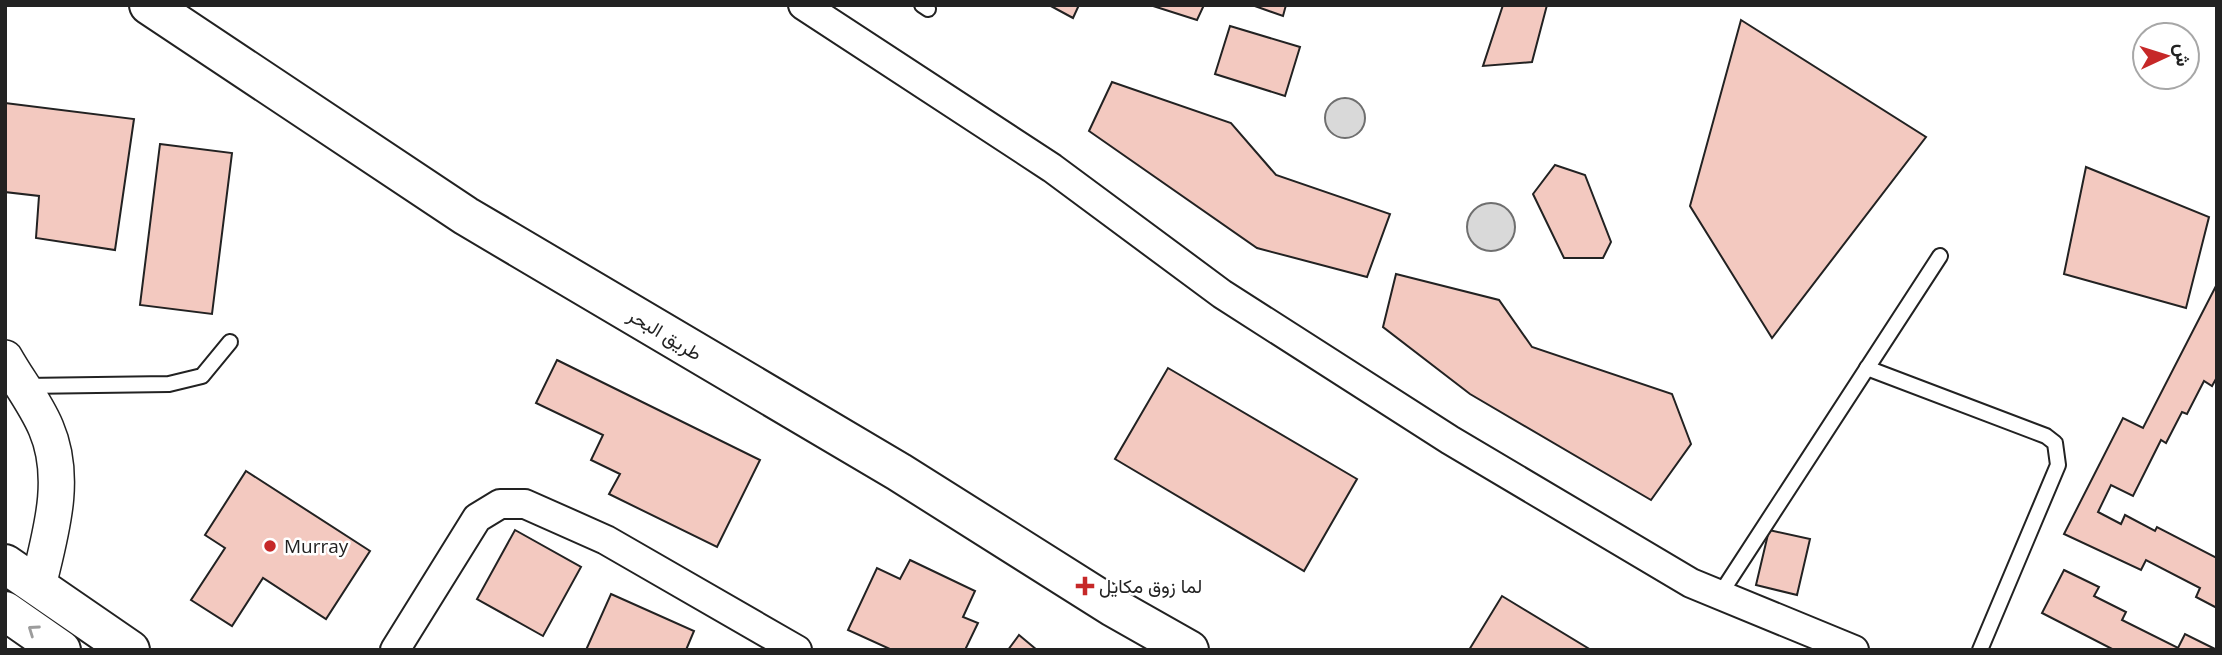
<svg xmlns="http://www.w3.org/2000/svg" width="2222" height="655" viewBox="0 0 2222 655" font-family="'Open Sans',Vazirmatn,sans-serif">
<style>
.water{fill:#d9d9d9;stroke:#6f6f6f;stroke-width:2}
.building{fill:#f3c9c0;stroke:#222;stroke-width:2}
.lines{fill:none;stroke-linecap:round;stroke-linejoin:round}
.service-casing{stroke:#222;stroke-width:18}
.minor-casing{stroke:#222;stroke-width:32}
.tertiary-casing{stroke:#222;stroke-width:38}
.secondary-casing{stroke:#222;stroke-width:42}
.primary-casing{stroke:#222;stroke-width:42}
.motorway-casing{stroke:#222;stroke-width:42}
.service{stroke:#fff;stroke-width:14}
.minor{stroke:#fff;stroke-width:28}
.tertiary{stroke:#fff;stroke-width:35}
.secondary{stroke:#fff;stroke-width:38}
.primary{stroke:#fff;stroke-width:38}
.motorway{stroke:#fff;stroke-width:38}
.oneway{stroke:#9c9c9c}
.poi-dot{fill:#c62828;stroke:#fff;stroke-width:2.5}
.labels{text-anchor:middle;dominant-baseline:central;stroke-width:5;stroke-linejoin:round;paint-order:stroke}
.street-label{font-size:19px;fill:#222;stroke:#fff}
.poi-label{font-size:19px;fill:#222;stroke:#fff;text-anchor:start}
</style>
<rect width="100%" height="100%" fill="#fff"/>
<g class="water">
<circle cx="1345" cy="118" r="20"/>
<circle cx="1491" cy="227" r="24"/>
</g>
<g class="building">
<polygon points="1049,5 1079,5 1073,18"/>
<polygon points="1150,5 1204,5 1197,20"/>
<polygon points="1252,5 1286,5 1283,16"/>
<polygon points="1503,5 1547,5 1532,62 1483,66"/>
<polygon points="1741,20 1926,137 1772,338 1690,206"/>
<polygon points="1230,26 1300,47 1285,96 1215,74"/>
<polygon points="1112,82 1231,123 1276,175 1390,214 1367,277 1257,248 1089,131"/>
<polygon points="5,103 134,119 115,250 36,238 39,196 5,192"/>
<polygon points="160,144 232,153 212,314 140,305"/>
<polygon points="1555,165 1585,175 1611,242 1603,258 1564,258 1533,194"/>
<polygon points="2086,167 2209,217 2186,308 2064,274"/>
<polygon points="1396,274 1499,300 1532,347 1672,394 1691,444 1651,500 1470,394 1383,327"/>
<polygon points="2217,284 2217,377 2212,386 2204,381 2187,414 2182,412 2166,443 2161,440 2133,496 2111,485 2098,512 2121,524 2125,515 2155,531 2157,527 2217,558 2217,608 2196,597 2200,588 2146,560 2141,570 2064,534 2123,418 2143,428"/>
<polygon points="557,360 760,460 717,547 609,494 620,474 591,460 603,435 536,403"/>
<polygon points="1168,368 1357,479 1304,571 1115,459"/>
<polygon points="246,471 370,551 326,619 263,578 232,626 191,600 225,548 205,535"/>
<polygon points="515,530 581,567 543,636 477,599"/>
<polygon points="1769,530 1810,539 1797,595 1756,585"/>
<polygon points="910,560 975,591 963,617 978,623 965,650 892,650 848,630 877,568 900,579"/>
<polygon points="2064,570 2099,587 2094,596 2126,612 2122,620 2178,648 2185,634 2217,650 2114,650 2042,613"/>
<polygon points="611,594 694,631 686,650 586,650"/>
<polygon points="1502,596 1591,650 1469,650"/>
<polygon points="1019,635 1037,650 1008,650"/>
</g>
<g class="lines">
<defs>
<g id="service">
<polyline points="922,5 928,9"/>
<polyline points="1867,368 2046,436 2055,443 2058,465 1980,650"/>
<polyline points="25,386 169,384 202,376 230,342"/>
<polyline points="1719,596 1940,256"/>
</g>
<g id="minor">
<polyline points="803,5 1052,168 1222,294 1450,440 1691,583 1854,650"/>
<polyline points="395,650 477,518 500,504 525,504 606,540 797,650"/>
</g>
<path id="tertiary" d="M5 358C18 381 36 404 46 428 68 479 50 535 38 586"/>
<polyline id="secondary" points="5,564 130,650"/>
<polyline id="primary" points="149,5 466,216 899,472 1113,607 1189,650"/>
<polyline id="motorway" points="5,611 61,650"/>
</defs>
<use href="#service" class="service-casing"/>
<use href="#minor" class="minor-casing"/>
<use href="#tertiary" class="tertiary-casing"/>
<use href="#secondary" class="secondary-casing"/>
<use href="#primary" class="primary-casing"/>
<use href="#motorway" class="motorway-casing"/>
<use href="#service" class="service"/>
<use href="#minor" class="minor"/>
<use href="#tertiary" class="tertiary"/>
<use href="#secondary" class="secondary"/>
<use href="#primary" class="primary"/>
<use href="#motorway" class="motorway"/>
</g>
<defs><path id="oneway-chevron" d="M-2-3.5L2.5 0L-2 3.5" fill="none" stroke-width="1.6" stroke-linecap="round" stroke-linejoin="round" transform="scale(1.75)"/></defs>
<use class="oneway" href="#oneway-chevron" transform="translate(33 630) rotate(-145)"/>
<g class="poi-dot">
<circle cx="270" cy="546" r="7"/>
<path d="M1081.5 575.5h7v7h7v7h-7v7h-7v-7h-7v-7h7z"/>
</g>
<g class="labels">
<g class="street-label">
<text transform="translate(665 334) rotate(31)">طريق البحر</text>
</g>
<g class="poi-label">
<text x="284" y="546">Murray</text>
<text x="1099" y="586">لما زوق مكايل</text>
</g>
</g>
<rect width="2222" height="655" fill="none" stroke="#222222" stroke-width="14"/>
<g transform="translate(2166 56) rotate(86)"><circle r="33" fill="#ffffff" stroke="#a7a7a7" stroke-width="2"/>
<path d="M0-5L12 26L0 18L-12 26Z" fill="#c62828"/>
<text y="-10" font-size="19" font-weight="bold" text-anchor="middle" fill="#222222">ش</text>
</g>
</svg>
